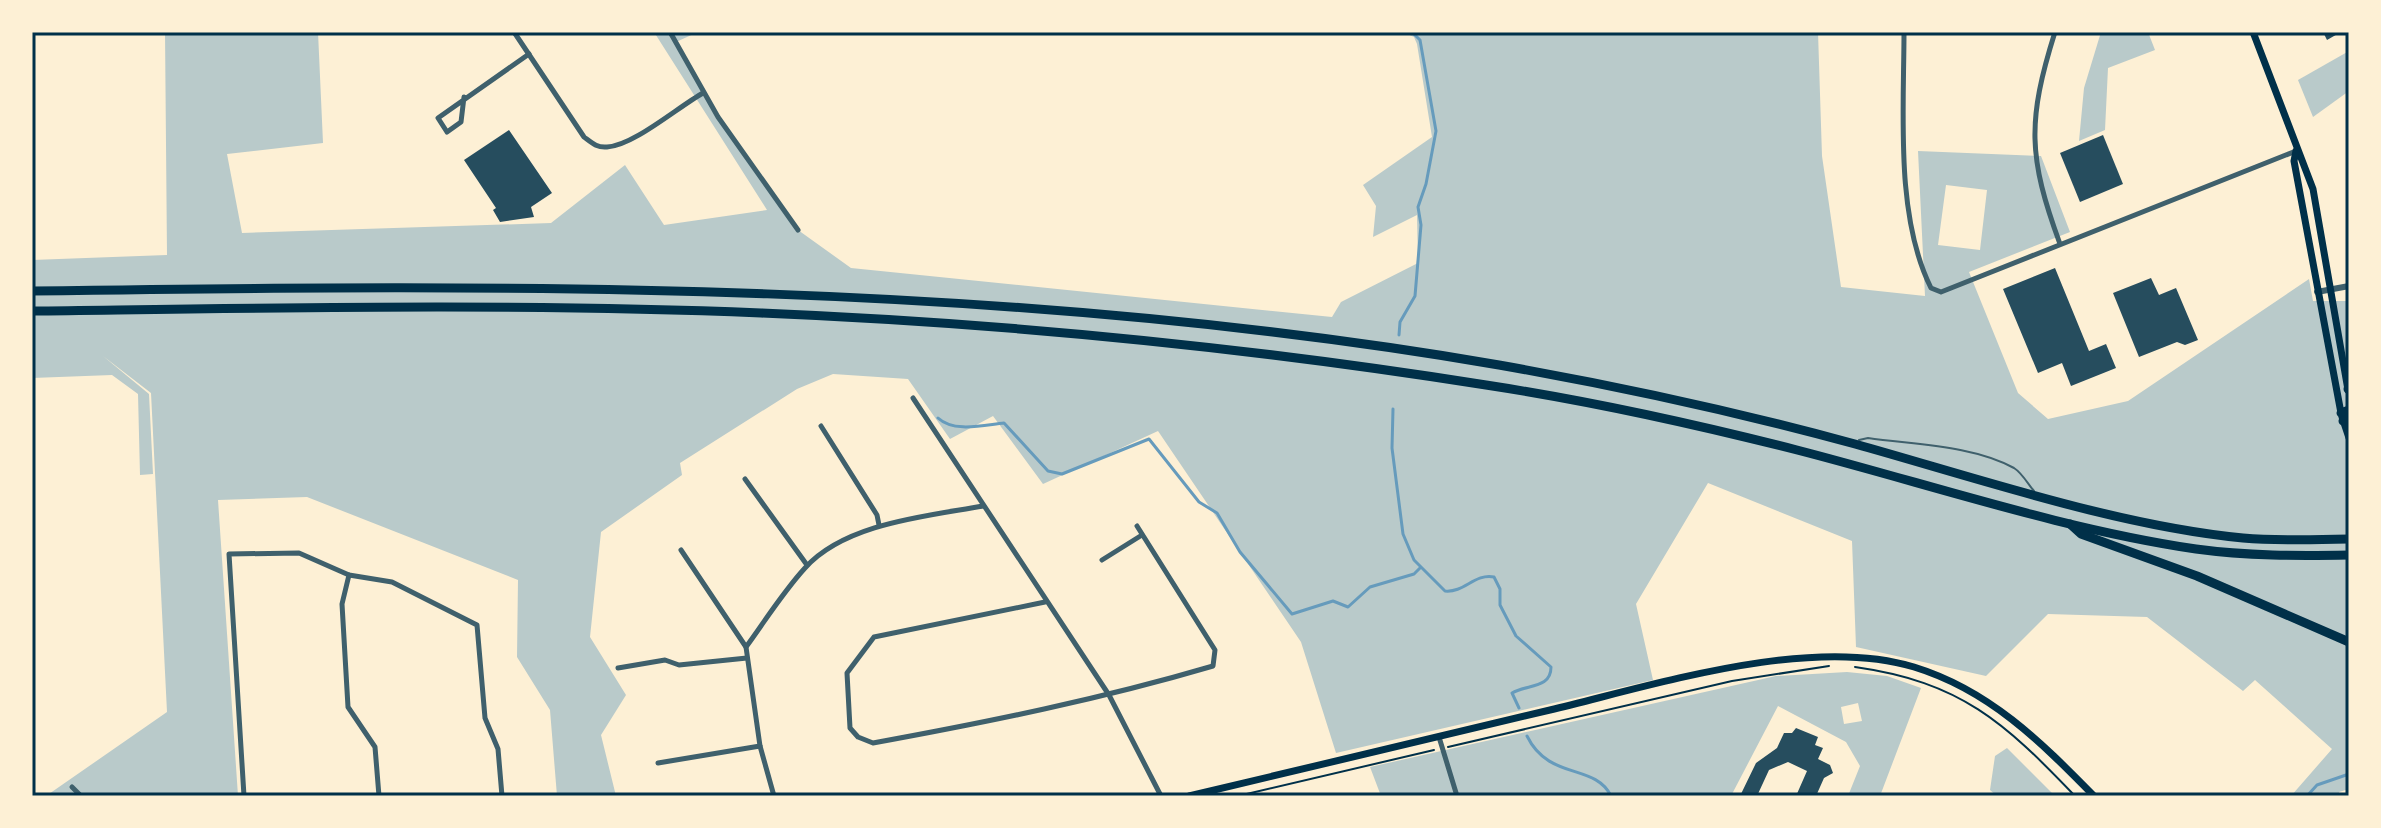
<svg xmlns="http://www.w3.org/2000/svg" width="2381" height="828" viewBox="0 0 2381 828" font-family="'Alegreya Sans',sans-serif">
<style>
.green{fill:#b9caca;fill-rule:evenodd}
.lines{fill:none;stroke-linecap:round;stroke-linejoin:round}
.stream{stroke:#669bbc;stroke-width:3}
.building{fill:#264d5e}
.path{stroke:#003049;stroke-width:2}
.service{stroke:#3f606c;stroke-width:2}
.minor{stroke:#3f606c;stroke-width:5}
.tertiary{stroke:#3f606c;stroke-width:6}
.secondary{stroke:#003049;stroke-width:7}
.primary{stroke:#003049;stroke-width:7}
.motorway{stroke:#003049;stroke-width:9}
.neatline{fill:none;stroke:#003049;stroke-width:3}
</style>
<rect width="100%" height="100%" fill="#fdf0d5"/>
<g class="green">
<path d="M165 32H318L323 143 227 154 242 233 551 223 625 165 664 225 767 210 654 32H698L676 42 703 93 798 230 851 268 1332 317 1341 302 1418 263 1417 215 1373 237 1376 206 1363 185 1432 137 1417 44 1414 37 1403 32H1818L1822 156 1841 287 1925 296 1918 151 2041 156 2070 232 1969 272 2018 393 2048 419 2128 401 2309 279 2313 301H2349V789L2339 792V796H2291L2332 749 2255 680 2243 691 2147 617 2048 614 1986 676 1856 647 1852 541 1708 483 1636 604 1653 680 1336 753 1301 642 1158 431 1043 484 993 416 950 439 908 379 833 374 797 389 680 463 682 475 601 532 590 637 626 695 601 735 616 796H557L550 710 517 657 518 580 307 497 218 500 238 796H46L167 712 151 393 103 356 149 394 153 474 140 475 138 394 112 375 32 378V260L167 255ZM1946 185 1987 190 1980 250 1938 245Z"/>
<polygon points="2101,32 2148,32 2155,50 2108,68 2105,130 2079,141 2084,88"/>
<polygon points="2349,51 2349,91 2313,117 2298,80"/>
<path d="M1847 672 1887 676 1921 688 1880 796H1848L1860 766 1846 742 1778 706 1731 796H1381L1370 767 1776 676ZM1858 703 1862 721 1844 724 1841 707Z"/>
<polygon points="2007,748 2055,796 1997,796 1990,790 1995,756"/>
</g>
<g class="lines">
<g class="stream">
<polyline points="1399,335 1400,322 1415,296 1421,225 1418,207 1426,184 1436,131 1420,40 1412,32"/>
<path d="M1393 409 1392 448 1403 534 1414 560 1445 591C1464 593 1475 573 1494 577L1500 589V605L1516 636 1551 667C1551 689 1527 684 1512 693L1519 708"/>
<path d="M938 418C954 433 984 425 1004 423L1048 471 1062 474 1149 439 1199 502 1217 513 1240 552 1292 614 1333 601 1348 607 1370 587 1414 574 1420 568"/>
<path d="M1527 736C1549 781 1595 763 1611 796"/>
<polyline points="2307,796 2317,785 2349,774"/>
</g>
</g>
<g class="building">
<polygon points="2323,32 2341,32 2327,40"/>
<polygon points="509,130 552,193 531,207 534,217 500,222 493,210 496,208 464,160"/>
<polygon points="2103,135 2123,184 2080,202 2060,153"/>
<polygon points="2055,268 2089,351 2106,344 2116,368 2071,386 2062,363 2038,373 2003,289"/>
<polygon points="2151,278 2159,295 2176,288 2198,340 2185,345 2177,342 2139,357 2113,293"/>
<polygon points="1796,728 1818,737 1815,745 1823,748 1818,759 1830,765 1833,773 1824,778 1816,796 1796,796 1807,771 1788,762 1769,770 1757,796 1740,796 1756,763 1777,748 1784,733 1792,733"/>
</g>
<g class="lines">
<g class="path">
<path d="M1855 667C1961 682 2004 722 2075 796"/>
<polyline points="1448,747 1732,681 1829,666"/>
<polyline points="1238,796 1434,750"/>
</g>
<path class="service" d="M1859 440 1868 438C1915 445 1972 445 2014 468 2022 473 2028 484 2034 491"/>
<g class="minor">
<path d="M514 32 584 137C592 143 597 148 607 147 633 146 678 107 703 93"/>
<polyline points="670,32 718,117 798,230"/>
<path d="M1904 32C1904 111 1895 216 1931 288L1941 292 2296 151"/>
<path d="M2055 32C2027 121 2028 157 2060 244"/>
<polyline points="464,97 461,122 447,132 438,118 529,54"/>
<polyline points="913,398 1109,695 1161,796"/>
<polyline points="821,426 877,515 879,525"/>
<polyline points="745,479 807,565"/>
<polyline points="681,550 746,647"/>
<polyline points="1102,560 1142,535"/>
<polyline points="349,575 342,604 348,707 375,747 379,796"/>
<path d="M1045 602 874 637 847 673 850 728 858 737 873 743C988 722 1101 699 1213 666L1215 650 1137 526"/>
<polyline points="618,668 665,660 679,665 747,658"/>
<polyline points="1439,737 1457,796"/>
<polyline points="658,763 760,746"/>
<polyline points="72,787 81,796"/>
<polyline points="244,796 229,554 299,553 349,575 392,582 477,625 485,718 498,749 502,796"/>
<path d="M774 796 760 746 746 647C765 621 783 592 805 568 845 523 928 516 983 506"/>
</g>
<polyline class="tertiary" points="2317,292 2349,286"/>
<g class="secondary">
<polyline points="2253,32 2313,189 2348,390"/>
<polyline points="2296,151 2294,161 2341,413"/>
<path d="M1189 796C1310 768 1430 739 1550 710 1655 685 1809 635 1914 667 1989 690 2040 741 2094 796"/>
</g>
<polyline class="primary" points="2342,417 2349,438"/>
<g class="motorway">
<path d="M32 291C521 284 1015 281 1499 365 1618 386 1738 412 1855 444 1977 478 2118 526 2243 538 2279 541 2314 540 2349 539"/>
<path d="M32 311C275 308 518 303 761 313 1004 323 1246 347 1486 385 1591 401 1695 424 1797 450 1929 484 2061 529 2196 549 2247 556 2298 556 2349 555"/>
<polyline points="2348,389 2349,390"/>
<polyline points="2341,413 2349,410"/>
<polyline points="2343,421 2349,419"/>
<polyline points="2070,524 2081,534 2197,576 2349,642"/>
</g>
</g>
<rect width="2381" height="828" fill="none" stroke="#fdf0d5" stroke-width="68"/>
<rect x="34" y="34" width="2313" height="760" class="neatline"/>
</svg>
